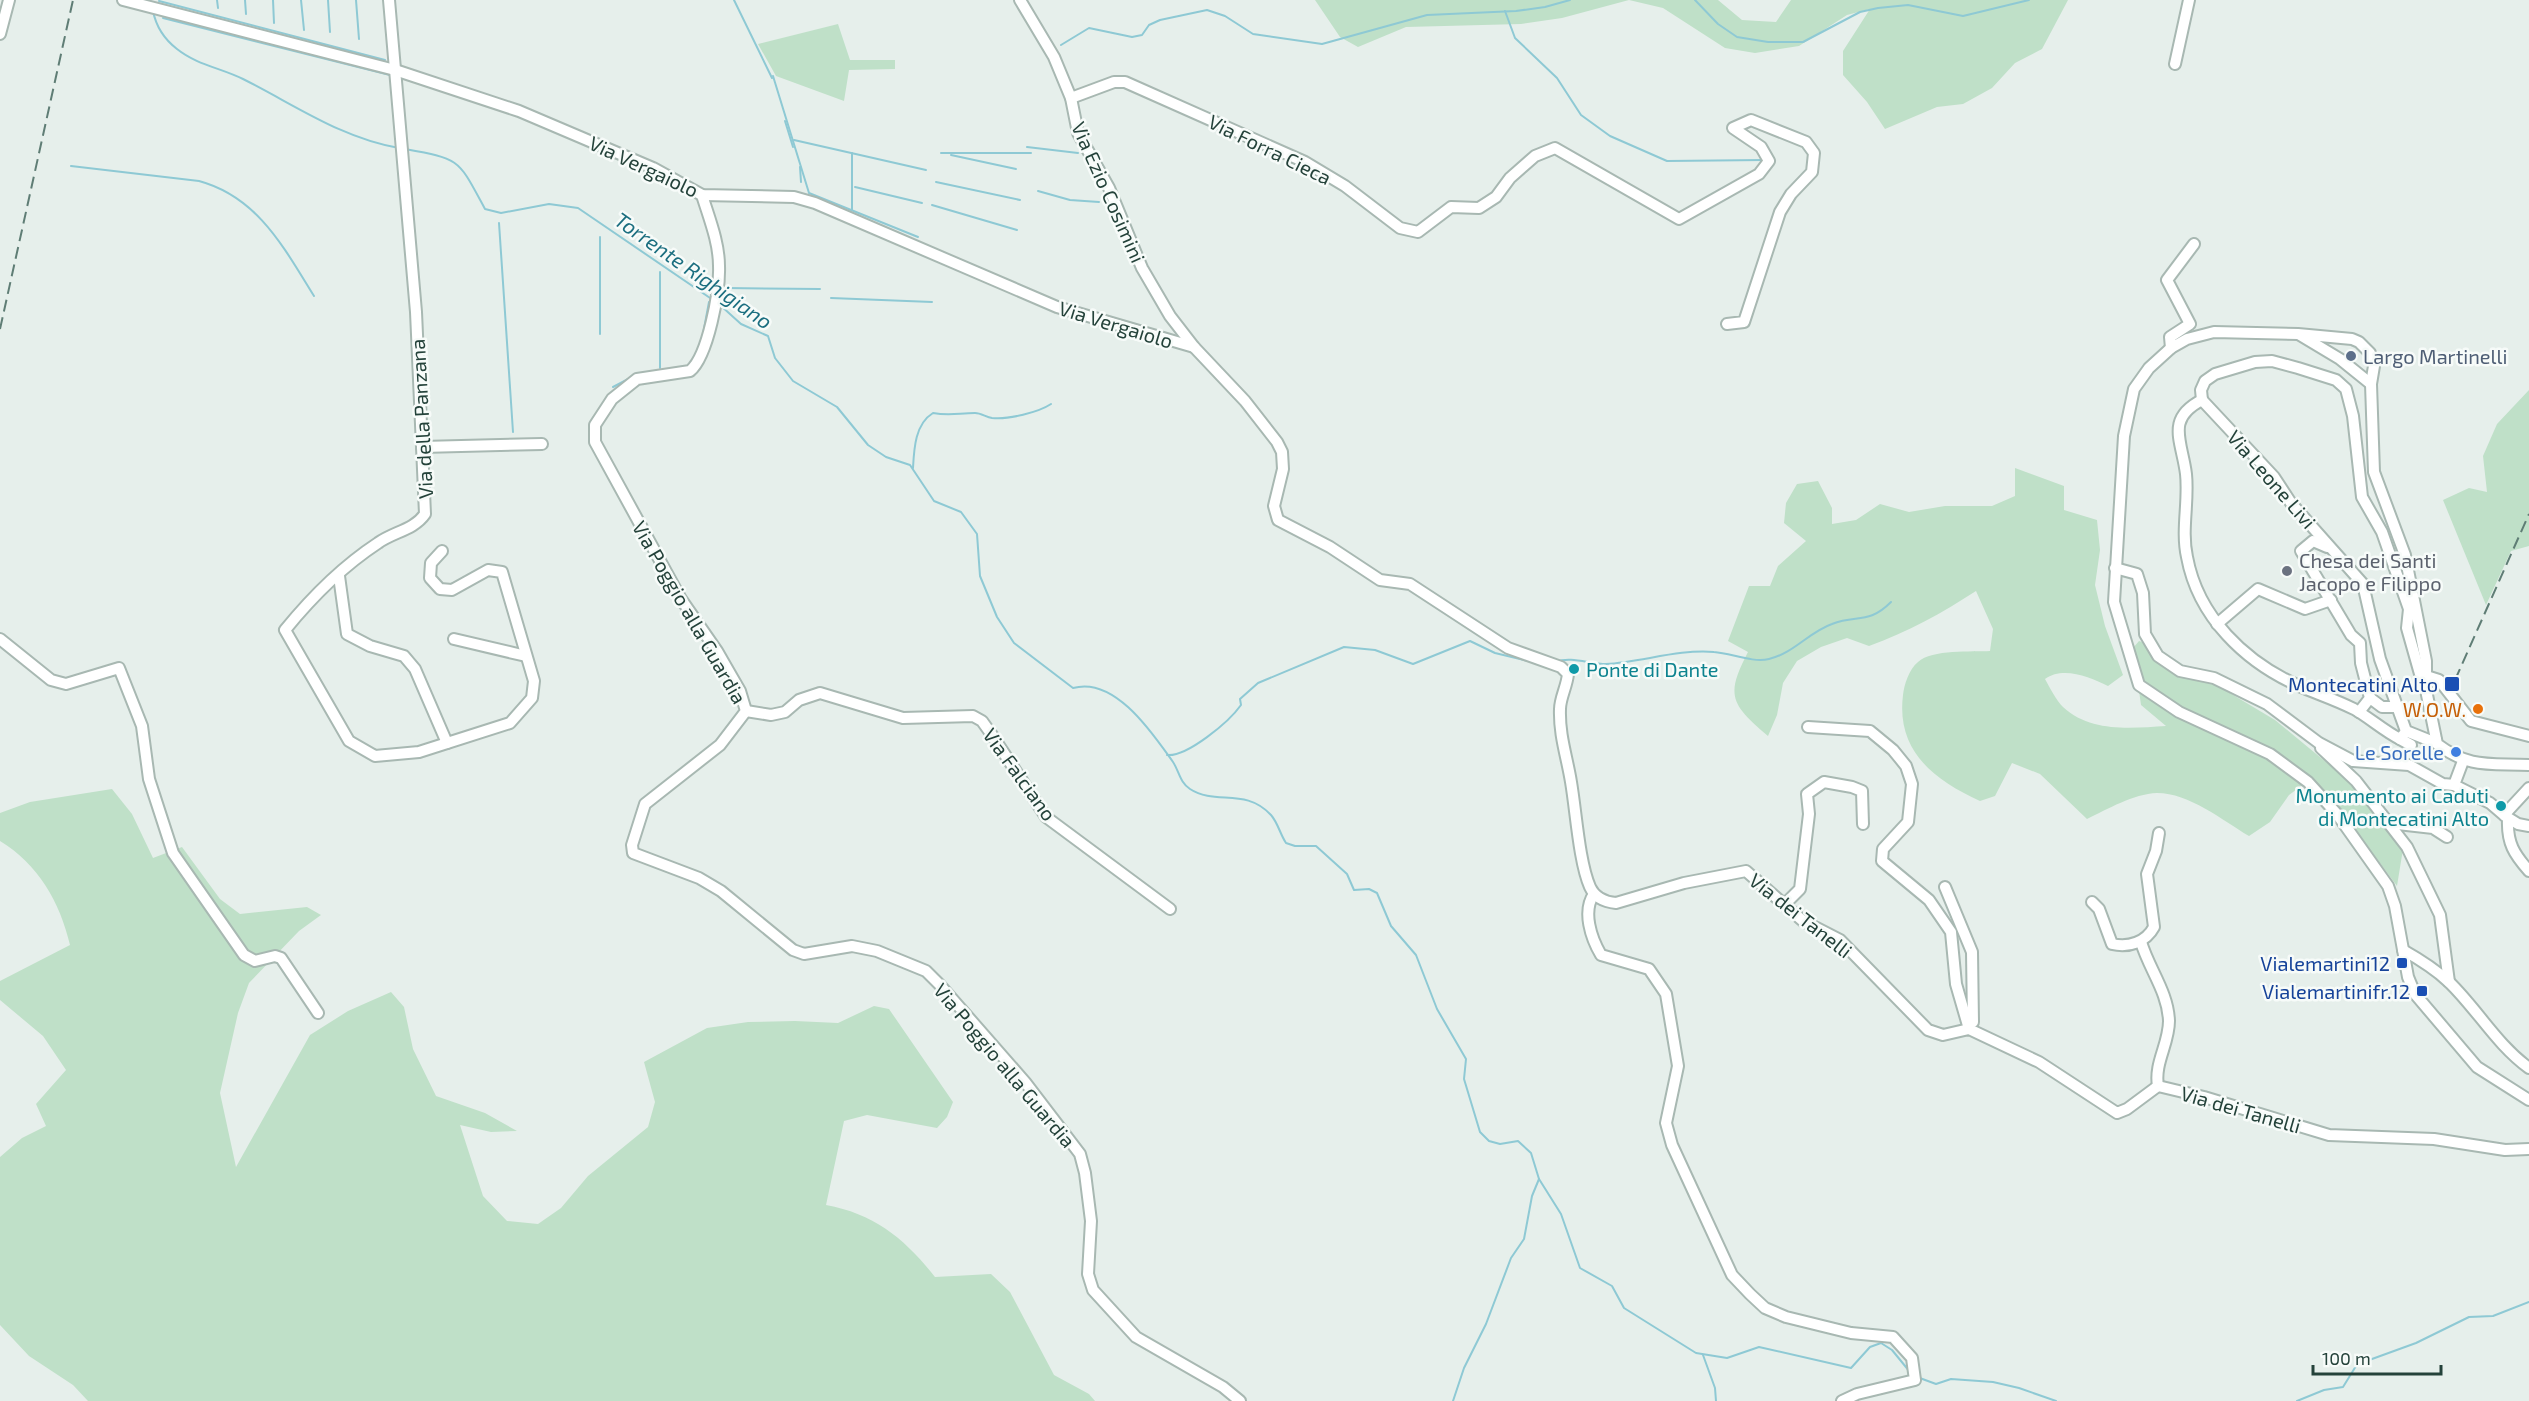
<svg xmlns="http://www.w3.org/2000/svg" width="2529" height="1401" viewBox="0 0 2529 1401" font-family="'Exo 2',sans-serif">
<style>
.green{fill:#bfe0c8}
.lines{fill:none;stroke-linecap:round;stroke-linejoin:round}
.stream{stroke:#8ec9d4;stroke-width:2}
.minor-casing{stroke:#a8b8b2;stroke-width:14}
.minor{stroke:#fff;stroke-width:10}
.rail{stroke:#5f7d75;stroke-width:2;stroke-dasharray:12 6;stroke-linecap:butt}
.service-dot{fill:#5c6f8a;stroke:#f7fbf9;stroke-width:2}
.worship-dot{fill:#6b7280;stroke:#f7fbf9;stroke-width:2}
.culture-dot{fill:#0f9aa8;stroke:#f7fbf9;stroke-width:2}
.transit-dot{fill:#1a4fb4;stroke:#f7fbf9;stroke-width:2}
.food-dot{fill:#e8710a;stroke:#f7fbf9;stroke-width:2}
.shop-dot{fill:#3f7fe0;stroke:#f7fbf9;stroke-width:2}
.labels{text-anchor:middle;dominant-baseline:central;stroke-width:5;stroke-linejoin:round;paint-order:stroke}
.street-label{font-size:20px;fill:#24423a;stroke:#f7fbf9}
.service-label{font-size:20px;fill:#4e5e75;stroke:#f7fbf9;text-anchor:start}
.worship-label{font-size:20px;fill:#5b616d;stroke:#f7fbf9;text-anchor:start}
.culture-label{font-size:20px;fill:#0d838f;stroke:#f7fbf9;text-anchor:start}
.transit-label{font-size:20px;fill:#164399;stroke:#f7fbf9;text-anchor:end}
.food-label{font-size:20px;fill:#c56008;stroke:#f7fbf9;text-anchor:end}
.shop-label{font-size:20px;fill:#366cbe;stroke:#f7fbf9;text-anchor:end}
.water-label{font-size:21px;font-style:italic;fill:#1c6f80;stroke:#f7fbf9}
</style>
<rect width="100%" height="100%" fill="#e6efeb"/>
<g class="green">
<polygon points="1315,0 1718,0 1742,20 1776,22 1791,0 2068,0 2042,49 2015,63 1992,88 1963,104 1937,107 1885,129 1867,102 1843,75 1843,51 1870,9 1847,15 1799,46 1755,53 1725,48 1663,8 1629,0 1562,18 1521,24 1406,27 1358,47 1340,37"/>
<polygon points="838,24 850,60 895,60 895,69 849,70 844,101 776,76 758,44"/>
<polygon points="2529,390 2529,546 2511,551 2486,605 2443,500 2469,488 2487,492 2483,456 2497,424"/>
<path d="M2015 468 2064 486V510L2097 520 2100 550 2095 585 2105 626 2123 675 2108 686C2090 677 2063 666 2045 679 2050 688 2056 700 2063 707 2091 733 2132 728 2166 726L2141 705 2133 648 2139 641 2145 643 2178 676 2213 683 2275 720 2355 786 2403 849 2397 886 2348 820 2312 778 2289 795 2270 822 2249 836C2222 820 2189 793 2157 793 2133 794 2108 809 2087 819L2040 774 2012 763 1995 796 1980 801C1934 780 1896 751 1903 695 1904 685 1909 669 1918 662 1932 649 1972 652 1990 651L1993 629 1976 591C1942 613 1908 632 1869 646L1847 638 1821 647 1797 661 1783 683 1777 715 1768 736C1731 704 1725 696 1748 652L1728 641 1749 586H1770L1778 566 1806 541 1784 523 1786 503 1797 484 1818 481 1832 508V524L1856 520 1880 504 1909 512 1945 506H1992L2015 496Z"/>
<path d="M112 789 132 814 153 858 182 847 220 899 240 914 307 907 321 915 299 931 249 983 238 1013 220 1093 236 1167 310 1035 348 1011 391 992 404 1007 413 1049 436 1096 485 1113 517 1131 491 1132 460 1125 483 1196 507 1221 538 1224 561 1208 588 1176 648 1127 655 1102 644 1062 707 1028 748 1022 795 1021 838 1023 874 1006 889 1009 953 1102 947 1117 937 1128 867 1115 844 1121 826 1205C875 1214 905 1239 935 1277L991 1274 1010 1292 1054 1375 1089 1394 1095 1401H88L73 1385 29 1356 0 1325V1157L22 1138 46 1126 36 1104 66 1070 43 1036 0 1000V981L70 945C60 902 38 864 0 841V813L30 802Z"/>
</g>
<g class="lines">
<g class="stream">
<polyline points="217,0 218,8"/>
<polyline points="245,0 246,14"/>
<polyline points="273,0 274,23"/>
<polyline points="301,0 304,30"/>
<polyline points="328,0 330,32"/>
<polyline points="356,0 359,39"/>
<polyline points="734,0 772,78"/>
<polyline points="1695,0 1718,24 1737,37 1768,42 1803,42 1860,12 1878,8 1908,5 1963,16 2029,0"/>
<polyline points="159,1 385,60"/>
<path d="M153 11C156 26 164 39 177 49 197 65 221 68 243 79 295 105 341 138 399 148"/>
<polyline points="1505,11 1515,38 1557,78 1581,115 1610,136 1667,161 1764,160"/>
<polyline points="163,18 390,75"/>
<polyline points="1061,45 1089,28 1132,37 1142,35 1149,25 1160,20 1207,10 1225,16 1253,34 1322,44 1427,15 1516,11 1545,7 1570,0"/>
<polyline points="773,76 809,193 918,237"/>
<polyline points="785,121 793,147"/>
<polyline points="794,140 926,170"/>
<polyline points="1027,147 1078,153"/>
<path d="M405 149C461 159 458 159 485 209L501 213 549 204 578 208 713 300"/>
<polyline points="941,153 1031,153"/>
<polyline points="951,155 1016,169"/>
<path d="M71 166 199 181C258 197 284 248 314 296"/>
<polyline points="800,167 801,182"/>
<polyline points="936,182 1020,200"/>
<polyline points="855,187 922,203"/>
<polyline points="1038,191 1070,200 1099,202"/>
<polyline points="932,205 1017,230"/>
<polyline points="852,210 852,153"/>
<polyline points="499,223 513,432"/>
<polyline points="600,237 600,334"/>
<polyline points="660,272 660,368"/>
<polyline points="726,288 820,289"/>
<polyline points="831,298 932,302"/>
<path d="M720 305 741 324 768 336 775 358 793 381 837 407 868 445 886 457 910 465 934 501 961 512 977 534 980 576 997 617 1014 643 1073 688C1115 676 1153 734 1173 762 1179 771 1180 783 1190 789 1216 806 1245 787 1271 815 1278 823 1280 834 1286 843L1295 846H1316L1347 874 1354 890 1369 889 1377 893 1391 926 1416 955 1437 1009 1466 1059 1464 1079 1480 1132 1489 1141 1500 1144 1518 1141 1531 1153 1539 1179 1561 1214 1580 1268 1612 1286 1624 1308 1696 1353 1727 1358 1759 1347 1851 1368 1870 1347 1881 1343 1892 1350 1910 1372"/>
<polyline points="703,334 709,302"/>
<polyline points="613,387 634,376"/>
<path d="M913 468C914 449 915 424 933 413 950 416 959 413 975 413 981 413 986 417 992 418 1008 420 1039 412 1051 404"/>
<path d="M1556 662C1570 656 1590 664 1606 664 1642 662 1678 649 1714 652 1731 653 1752 663 1769 659 1794 653 1809 632 1832 624 1857 614 1868 625 1891 602"/>
<path d="M1167 755C1187 757 1229 722 1241 705L1240 699 1258 683 1344 647 1375 650 1413 664 1470 641 1495 653 1549 666"/>
<polyline points="1703,1355 1715,1388 1716,1401"/>
<polyline points="1917,1377 1936,1384 1951,1379 1993,1382 2019,1388 2056,1401"/>
<polyline points="1453,1401 1464,1368 1486,1324 1511,1258 1524,1239 1532,1196 1539,1179"/>
<polyline points="2297,1401 2324,1390 2343,1387 2356,1366 2361,1363 2416,1343 2469,1317 2493,1316 2529,1302"/>
</g>
<defs>
<g id="minor">
<polyline points="123,0 395,70 519,111 653,168 702,195 794,197 815,203 1057,307 1194,347"/>
<path d="M389 0 416 312 425 514C414 530 393 532 378 543 343 566 311 598 285 630L349 741 375 756 419 752 510 723 532 698 534 681 502 572 488 570 452 590 440 589 430 578 431 563 442 551"/>
<path d="M1020 0 1054 57 1071 98 1078 133 1109 188 1142 268 1170 316 1194 347 1245 401 1277 442 1282 452 1283 469 1274 506 1278 520 1330 547 1380 580 1410 584 1508 648 1561 667 1568 674C1567 686 1560 698 1560 709 1559 735 1567 757 1571 782 1576 811 1579 862 1590 887 1595 898 1605 902 1616 903L1684 883 1746 871 1803 921 1840 940 1928 1030 1943 1035 1969 1029 2039 1062 2117 1113 2127 1109 2158 1086"/>
<polyline points="0,34 9,0"/>
<polyline points="2175,64 2189,0"/>
<polyline points="1071,98 1114,82 1125,82 1305,162 1345,186 1400,228 1418,232 1451,207 1479,208 1496,197 1510,178 1535,156 1555,148 1679,219 1759,174 1769,161 1761,147 1733,128 1751,120 1806,142 1814,153 1812,172 1791,194 1780,212 1744,322 1727,324"/>
<path d="M702 195C709 218 719 242 719 266 720 291 708 356 690 371L637 379 612 399 595 425V442L681 599 717 651 740 691 746 711 720 745 645 804 632 845 633 853 699 878 721 891 793 950 804 954 852 946 877 951 926 971 940 985 1025 1082 1080 1154 1085 1173 1091 1221 1088 1274 1093 1290 1136 1337 1223 1387 1240 1401"/>
<polyline points="2300,335 2340,359 2371,384"/>
<polyline points="2171,348 2170,337 2190,324 2167,280 2194,244"/>
<polyline points="2202,400 2201,390 2205,381 2215,374 2255,362 2272,361 2298,368 2336,380 2346,389 2353,416 2362,497 2382,532 2409,609 2407,628 2420,674 2439,680 2471,721 2529,736"/>
<path d="M2202 400C2165 419 2182 441 2186 474 2189 502 2181 530 2187 557 2198 617 2245 662 2299 686 2318 694 2336 700 2354 709 2370 718 2384 731 2400 739"/>
<polyline points="2202,400 2274,477 2291,503 2363,584 2380,659 2406,731 2431,741 2436,740"/>
<polyline points="422,447 542,444"/>
<polyline points="2327,547 2313,541 2301,551 2351,635 2360,643 2361,663 2370,698 2359,712"/>
<polyline points="2115,568 2137,574 2143,593 2145,634 2158,656 2180,671 2214,678 2267,704 2319,743 2353,761 2409,765 2443,784 2454,785"/>
<polyline points="339,576 347,634 370,646 404,656 415,669 447,743"/>
<polyline points="2217,624 2258,589 2305,609 2331,600"/>
<polyline points="0,639 51,680 66,684 119,668 142,726 149,779 173,853 244,955 255,961 275,956 281,958 318,1013"/>
<polyline points="454,639 526,656"/>
<polyline points="2370,698 2382,707 2399,707"/>
<polyline points="746,711 771,715 785,712 799,700 820,693 903,718 973,716 982,721 992,735 1046,817 1170,909"/>
<polyline points="1808,727 1870,731 1893,750 1906,766 1912,784 1908,822 1883,849 1882,861 1929,900 1951,932 1956,984 1969,1029"/>
<polyline points="2404,734 2400,739 2411,745"/>
<polyline points="2321,748 2356,781 2407,847 2440,915 2449,982"/>
<polyline points="2463,761 2454,785 2490,803 2504,815 2529,788"/>
<path d="M2529 765C2490 763 2470 769 2437 744L2426 690V661L2405 555 2374 472 2371 384 2374 366 2370 353 2359 342 2352 339 2298 334 2214 332 2187 339 2171 348 2149 368 2134 389 2124 436 2114 602 2139 685 2179 712 2270 754 2308 782 2337 814 2388 886 2395 906 2408 977 2415 994 2477 1067 2529 1100"/>
<polyline points="2505,816 2518,824 2529,826"/>
<path d="M2508 820C2507 843 2514 854 2529 871"/>
<polyline points="2389,823 2433,828 2447,837"/>
<polyline points="1945,887 1972,952 1973,1022"/>
<path d="M1594 894C1582 911 1591 938 1601 955L1649 969 1666 994 1678 1066 1666 1123 1672 1145 1732 1275 1750 1294 1765 1308 1786 1317 1851 1333 1893 1337 1912 1358 1915 1380 1857 1394 1842 1401"/>
<path d="M2092 902 2099 909 2112 944C2129 948 2146 942 2154 927L2147 874 2156 851 2159 833"/>
<polyline points="1785,904 1800,889 1809,814 1807,794 1824,782 1852,787 1862,791 1863,824"/>
<path d="M2141 942C2149 969 2168 992 2169 1021 2169 1044 2154 1063 2158 1086"/>
<path d="M2403 950C2419 959 2435 969 2449 982 2477 1009 2497 1045 2529 1068"/>
<polyline points="2158,1086 2204,1097 2329,1135 2434,1139 2505,1150 2529,1149"/>
</g>
</defs>
<use href="#minor" class="minor-casing"/>
<use href="#minor" class="minor"/>
<g class="rail">
<polyline points="0,329 73,0"/>
<polyline points="2455,680 2529,514"/>
</g>
</g>
<circle class="service-dot" cx="2351" cy="356" r="6"/>
<circle class="worship-dot" cx="2287" cy="571" r="6"/>
<g class="culture-dot">
<circle cx="1574" cy="669" r="6"/>
<circle cx="2501" cy="806" r="6"/>
</g>
<g class="transit-dot">
<rect x="2444" y="676" width="16" height="16" rx="3"/>
<rect x="2396" y="957" width="12" height="12" rx="3"/>
<rect x="2416" y="985" width="12" height="12" rx="3"/>
</g>
<circle class="food-dot" cx="2478" cy="709" r="6"/>
<circle class="shop-dot" cx="2456" cy="752" r="6"/>
<g class="labels">
<g class="street-label">
<text transform="translate(1270 149) rotate(26)">Via Forra Cieca</text>
<text transform="translate(644 166) rotate(25)">Via Vergaiolo</text>
<text transform="translate(1109 192) rotate(66)">Via Ezio Cosimini</text>
<text transform="translate(1116 324) rotate(17)">Via Vergaiolo</text>
<text transform="translate(421 419) rotate(-93)">Via della Panzana</text>
<text transform="translate(2272 479) rotate(49)">Via Leone Livi</text>
<text transform="translate(690 612) rotate(60)">Via Poggio alla Guardia</text>
<text transform="translate(1020 774) rotate(54)">Via Falciano</text>
<text transform="translate(1801 915) rotate(38)">Via dei Tanelli</text>
<text transform="translate(1005 1065) rotate(50)">Via Poggio alla Guardia</text>
<text transform="translate(2241 1109) rotate(16)">Via dei Tanelli</text>
</g>
<g class="service-label">
<text x="2363" y="356">Largo Martinelli</text>
</g>
<g class="worship-label">
<text x="2299" y="560">Chesa dei Santi<tspan x="2299" dy="23">Jacopo e Filippo</tspan></text>
</g>
<g class="culture-label">
<text x="1586" y="669">Ponte di Dante</text>
<text x="2489" y="795" text-anchor="end">Monumento ai Caduti<tspan x="2489" dy="23">di Montecatini Alto</tspan></text>
</g>
<g class="transit-label">
<text x="2438" y="684">Montecatini Alto</text>
<text x="2390" y="963">Vialemartini12</text>
<text x="2410" y="991">Vialemartinifr.12</text>
</g>
<g class="food-label">
<text x="2466" y="709">W.O.W.</text>
</g>
<g class="shop-label">
<text x="2444" y="752">Le Sorelle</text>
</g>
<g class="water-label">
<text transform="translate(694 270) rotate(35)">Torrente Righigiano</text>
</g>
</g>
<path d="M2313 1365v9h128v-9" fill="none" stroke="#24423a" stroke-width="3"/>
<text x="2322" y="1365" font-size="18" fill="#24423a" stroke="#f7fbf9" stroke-width="4.5" paint-order="stroke">100 m</text>
</svg>
